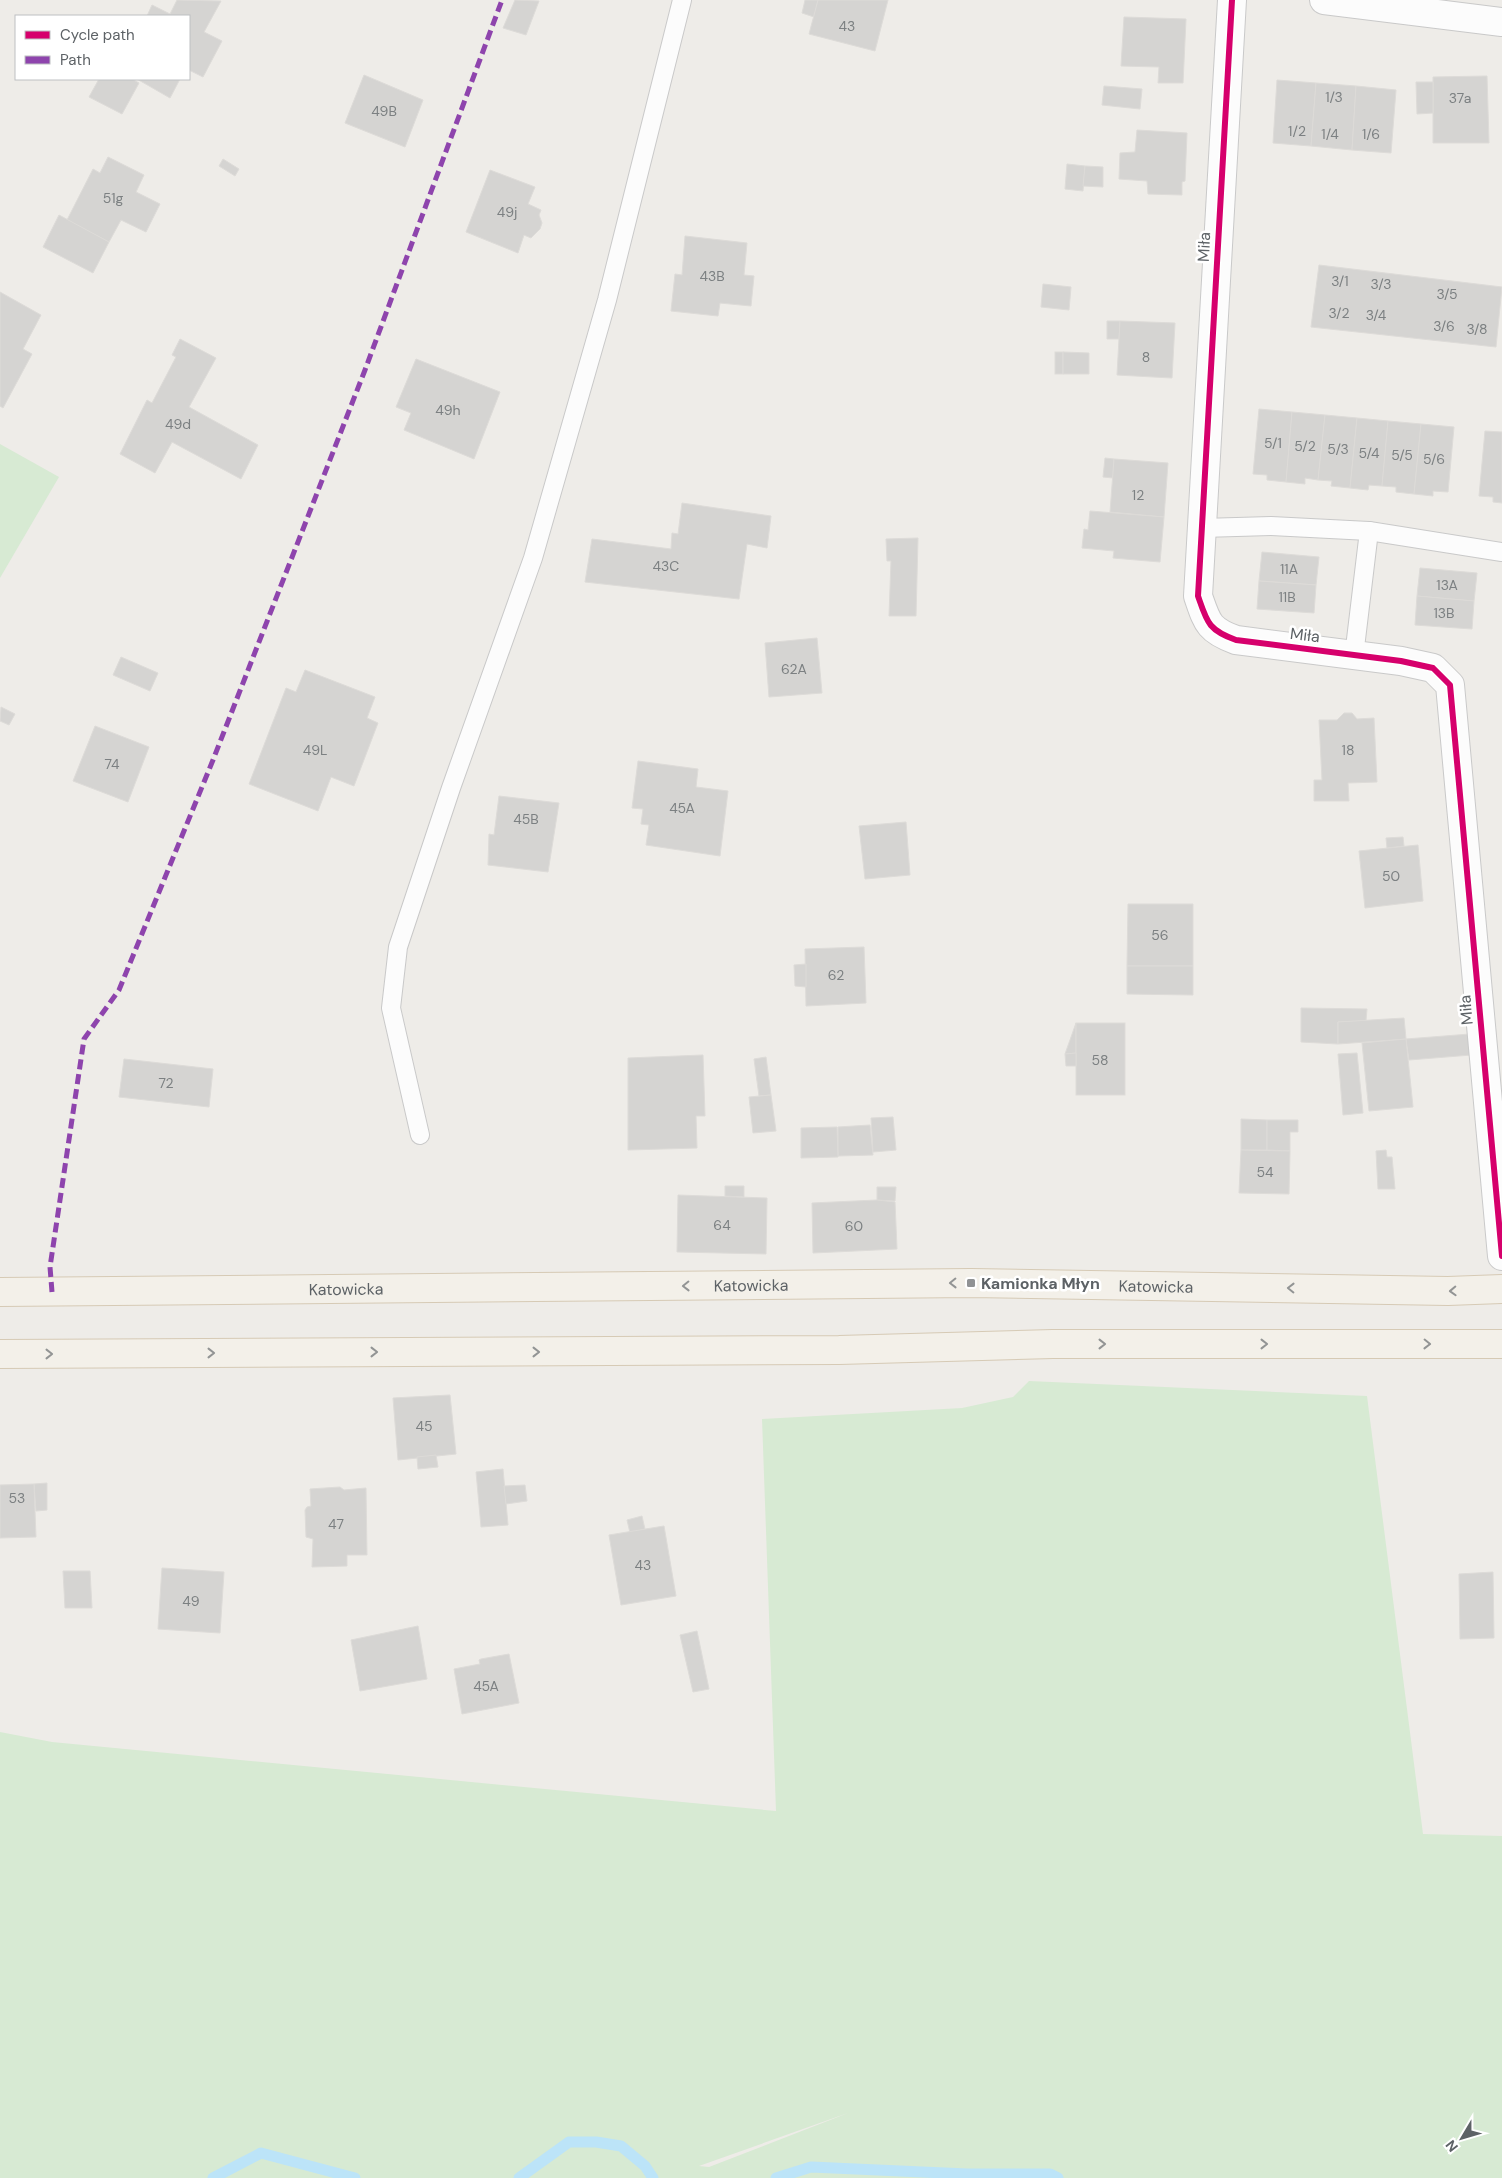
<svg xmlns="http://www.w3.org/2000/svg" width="1502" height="2178" viewBox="0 0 1502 2178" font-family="'DM Sans',sans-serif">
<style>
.green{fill:#d7ead3;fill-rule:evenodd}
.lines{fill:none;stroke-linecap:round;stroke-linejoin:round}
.stream{stroke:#bce4f8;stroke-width:11}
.building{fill:#d5d4d2;stroke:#dddbd8}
.service-casing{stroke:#c9c9c9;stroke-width:20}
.minor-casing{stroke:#c9c9c9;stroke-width:30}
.primary-casing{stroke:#d6cab5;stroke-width:30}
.service{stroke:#fcfcfc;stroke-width:18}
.minor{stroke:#fcfcfc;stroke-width:28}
.primary{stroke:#f3f0e9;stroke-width:28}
.quiet{stroke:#8e44ad;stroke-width:5;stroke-dasharray:10 5;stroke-linecap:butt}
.cycleway-casing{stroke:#fff;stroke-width:9}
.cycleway{stroke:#d6006c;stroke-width:6}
.oneway{stroke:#929494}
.poi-dot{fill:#909294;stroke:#fff;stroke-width:2}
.labels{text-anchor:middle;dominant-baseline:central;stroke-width:5;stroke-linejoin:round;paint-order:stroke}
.number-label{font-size:14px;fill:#7c8082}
.street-label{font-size:16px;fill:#5d6266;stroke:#fff}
.poi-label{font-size:16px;font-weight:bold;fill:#5d6266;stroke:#fff;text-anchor:start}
</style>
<rect width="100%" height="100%" fill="#eeece8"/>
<g class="green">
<polygon points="0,444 59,477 0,578"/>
<path d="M1029 1381 1367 1396 1423 1834 1502 1836V2178H0V1732L52 1742 776 1811 762 1419 962 1408 1013 1397ZM848 2113 709 2167 699 2166Z"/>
</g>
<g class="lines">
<g class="stream">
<polyline points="213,2178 261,2153 355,2178"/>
<polyline points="519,2178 569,2142 596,2142 621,2146 645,2166 653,2178"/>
<polyline points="776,2178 811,2167 967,2174 1050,2174 1058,2178"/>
</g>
</g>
<g class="building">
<polygon points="177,0 221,1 204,32 222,41 203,77 189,70 189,16 147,16 152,5 170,14"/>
<polygon points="515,0 539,1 526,35 503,28"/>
<polygon points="805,0 818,0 814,17 802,13"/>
<polygon points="818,0 888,0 875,51 809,34"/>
<polygon points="1124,17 1186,19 1183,83 1158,83 1159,67 1121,66"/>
<polygon points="364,75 423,100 405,147 345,123"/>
<polygon points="1487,76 1489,143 1433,143 1433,77"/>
<polygon points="99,79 132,79 139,83 122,114 89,97"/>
<polygon points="137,79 180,79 170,98"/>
<polygon points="1277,80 1316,83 1311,146 1273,143"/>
<polygon points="1416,82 1433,82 1433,113 1417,114"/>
<polygon points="1316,83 1356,86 1352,150 1311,146"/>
<polygon points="1104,86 1142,89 1140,109 1102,105"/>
<polygon points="1356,86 1396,90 1391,153 1352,150"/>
<polygon points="1137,130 1187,133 1185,181 1182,182 1182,195 1148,194 1147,181 1119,179 1120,153 1135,152"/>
<polygon points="108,157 144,175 136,192 160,204 146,232 121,220 109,242 67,220 93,169 100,173"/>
<polygon points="223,159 239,169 235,176 219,166"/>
<polygon points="1067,164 1085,166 1083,191 1065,189"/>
<polygon points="1085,166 1103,167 1103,187 1083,186"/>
<polygon points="490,170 535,187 528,204 541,210 539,215 542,223 540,229 531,238 524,235 518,253 466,232"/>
<polygon points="59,215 109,242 93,273 43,247"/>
<polygon points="685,236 747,243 744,275 754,276 751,306 720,303 718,316 671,311 675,274 682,275"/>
<polygon points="1319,265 1502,287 1496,347 1311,327"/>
<polygon points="1043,284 1071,287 1069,310 1041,307"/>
<polygon points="0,292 41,315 23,349 32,354 3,408 0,406"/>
<polygon points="1107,321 1120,321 1119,339 1107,339"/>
<polygon points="1120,321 1175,323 1172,378 1117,375"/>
<polygon points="180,339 216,358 189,407 258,445 241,479 172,442 155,473 120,454 147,400 152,403 176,357 172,355"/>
<rect x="1055" y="352" width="8" height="22"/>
<polygon points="1063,352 1089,353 1089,374 1063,374"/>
<polygon points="416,359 500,392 474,459 404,430 411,413 396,407"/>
<polygon points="1259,409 1292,412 1286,482 1267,480 1267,475 1253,474"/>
<polygon points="1292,412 1325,415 1318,480 1305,478 1305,484 1286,482"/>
<polygon points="1325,415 1357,418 1350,488 1331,486 1332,481 1318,480"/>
<polygon points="1357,418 1388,421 1382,486 1369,485 1368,490 1350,488"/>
<polygon points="1388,421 1421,424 1414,494 1396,492 1396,487 1382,486"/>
<polygon points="1421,424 1454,427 1448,492 1433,491 1433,496 1414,494"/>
<polygon points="1485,431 1502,432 1502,503 1493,502 1493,497 1479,496"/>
<polygon points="1105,458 1114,459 1113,478 1103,477"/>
<polygon points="1114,459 1168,463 1164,517 1110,512"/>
<polygon points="682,503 771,516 767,548 747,544 739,599 585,582 592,539 671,549 672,533 678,534"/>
<polygon points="1090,511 1164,517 1160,562 1113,558 1114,551 1082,548 1084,529 1088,530"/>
<polygon points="918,538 916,616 889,616 891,561 887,561 886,539"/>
<polygon points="1262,552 1319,557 1316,585 1259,581"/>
<polygon points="1420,568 1477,573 1474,601 1417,596"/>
<polygon points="1259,581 1316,585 1314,613 1257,609"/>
<polygon points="1417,596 1474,601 1472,629 1415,625"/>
<polygon points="817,638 822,693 769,697 765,643"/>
<polygon points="121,657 158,673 150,691 113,675"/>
<polygon points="305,670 375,697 367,718 378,723 354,786 331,777 318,811 249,784 286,688 296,692"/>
<polygon points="1,707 15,714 9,725 0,721"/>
<polygon points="1344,713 1352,713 1357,719 1374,718 1377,782 1348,783 1349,801 1314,801 1314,780 1322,780 1319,720 1337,720"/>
<polygon points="95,726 149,747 128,802 73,781"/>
<polygon points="638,761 698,769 696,787 728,791 720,856 646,845 649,825 641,824 643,809 632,808"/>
<polygon points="499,796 559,803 548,872 488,865 489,834 494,835"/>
<polygon points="906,822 910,875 865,879 859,826"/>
<polygon points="1403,837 1404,846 1387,848 1386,838"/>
<polygon points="1418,845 1423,901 1365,908 1359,851"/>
<polygon points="1128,904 1193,904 1193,966 1127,966"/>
<polygon points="864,947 866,1003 806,1006 805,949"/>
<polygon points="806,964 806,987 795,986 794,965"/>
<polygon points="1127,966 1193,966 1193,995 1127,994"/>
<polygon points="1301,1008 1367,1009 1366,1021 1338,1022 1338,1044 1301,1042"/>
<polygon points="1404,1018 1406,1039 1338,1044 1338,1022"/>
<polygon points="1076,1023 1076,1053 1065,1054"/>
<rect x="1076" y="1023" width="49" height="72"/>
<polygon points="1470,1034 1471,1055 1409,1060 1406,1039"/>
<polygon points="1406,1039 1413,1107 1369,1111 1362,1043"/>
<polygon points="1076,1053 1076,1066 1066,1066 1065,1054"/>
<polygon points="1357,1053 1363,1113 1343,1115 1338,1054"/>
<polygon points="703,1055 705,1116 696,1116 697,1148 628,1150 628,1058"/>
<polygon points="766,1057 771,1095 759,1096 754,1059"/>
<polygon points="124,1059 213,1069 209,1107 119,1097"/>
<polygon points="771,1095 776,1131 753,1133 749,1097"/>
<polygon points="893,1117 896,1150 873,1152 871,1118"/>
<polygon points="1241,1119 1267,1120 1267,1150 1241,1150"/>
<polygon points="1267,1120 1298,1120 1298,1132 1290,1132 1290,1151 1267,1150"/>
<polygon points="870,1125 873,1155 838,1156 838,1127"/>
<polygon points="837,1127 838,1157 801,1158 801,1128"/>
<polygon points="1241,1150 1290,1151 1289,1194 1239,1193"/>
<polygon points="1386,1150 1387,1157 1392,1157 1395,1189 1378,1189 1376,1151"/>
<polygon points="725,1186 744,1186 744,1197 725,1196"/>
<polygon points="877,1187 896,1187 895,1201 877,1200"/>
<polygon points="678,1195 767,1198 766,1254 677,1252"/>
<polygon points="877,1200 895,1202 897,1249 813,1253 812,1203"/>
<polygon points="450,1395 456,1454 398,1460 393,1398"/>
<polygon points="436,1455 438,1467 418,1469 417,1457"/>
<polygon points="503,1469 508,1525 481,1527 476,1472"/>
<polygon points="47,1483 47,1510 36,1511 34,1484"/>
<polygon points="34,1484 36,1537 0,1538 0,1485"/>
<polygon points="525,1485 527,1501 506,1504 504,1486"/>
<polygon points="340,1487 344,1490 366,1488 367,1555 347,1555 347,1566 312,1567 313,1539 306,1537 305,1510 307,1507 311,1506 310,1489"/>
<polygon points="642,1516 645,1529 630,1533 627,1520"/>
<polygon points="664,1526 676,1596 621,1605 609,1535"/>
<polygon points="162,1568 224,1572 220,1633 158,1629"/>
<polygon points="63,1571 90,1571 92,1608 65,1608"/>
<polygon points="1493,1572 1494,1638 1460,1639 1459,1574"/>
<polygon points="418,1626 427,1679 360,1691 351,1640"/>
<polygon points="697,1631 709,1689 693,1692 680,1635"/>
<polygon points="509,1654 519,1703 462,1714 454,1669 480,1664 479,1660 481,1659"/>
</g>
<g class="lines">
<defs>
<g id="service">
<polyline points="1202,528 1271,526 1369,531 1502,552"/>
<polyline points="1354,656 1369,531"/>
<polyline points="420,1135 391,1008 398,947 451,788 533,558 607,300 682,0"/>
</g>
<g id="minor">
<path d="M1232 0 1198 596C1207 622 1208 630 1236 640L1401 661 1433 668 1450 685 1502 1256"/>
<polyline points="1324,0 1502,22"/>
</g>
<g id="primary">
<path id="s1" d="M0 1292 971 1283 1448 1291 1502 1289"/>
<polyline points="0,1354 839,1350 1053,1344 1502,1344"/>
</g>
</defs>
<use href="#service" class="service-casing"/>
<use href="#minor" class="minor-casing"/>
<use href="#primary" class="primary-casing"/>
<use href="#service" class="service"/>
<use href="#minor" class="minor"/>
<use href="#primary" class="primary"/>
<polyline class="quiet" points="52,1292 50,1267 84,1039 119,990 213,760 365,370 502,0"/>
<defs>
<path id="cycleway" d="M1232 0 1198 596C1207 622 1208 630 1236 640L1401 661 1433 668 1450 685 1502 1256"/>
</defs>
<use href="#cycleway" class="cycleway-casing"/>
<use href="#cycleway" class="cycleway"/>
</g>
<defs><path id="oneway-chevron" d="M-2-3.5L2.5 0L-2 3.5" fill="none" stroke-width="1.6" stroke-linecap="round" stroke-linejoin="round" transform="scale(1.25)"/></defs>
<g class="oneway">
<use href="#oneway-chevron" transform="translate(953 1283) rotate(179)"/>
<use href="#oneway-chevron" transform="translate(686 1286) rotate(179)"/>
<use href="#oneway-chevron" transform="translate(1291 1288) rotate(-179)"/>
<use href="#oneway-chevron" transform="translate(1453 1291) rotate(178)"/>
<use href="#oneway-chevron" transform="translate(1102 1344)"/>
<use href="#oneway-chevron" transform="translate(1264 1344)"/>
<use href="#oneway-chevron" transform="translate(1427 1344) rotate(1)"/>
<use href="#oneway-chevron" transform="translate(374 1352)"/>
<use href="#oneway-chevron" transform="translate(536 1352)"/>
<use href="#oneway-chevron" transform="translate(211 1353)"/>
<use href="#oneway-chevron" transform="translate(49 1354)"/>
</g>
<rect class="poi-dot" x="966" y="1278" width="10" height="10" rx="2.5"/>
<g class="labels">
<g class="number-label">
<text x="847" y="26">43</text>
<text x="1334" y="97">1/3</text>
<text x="1460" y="98">37a</text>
<text x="384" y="111">49B</text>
<text x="1297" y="131">1/2</text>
<text x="1330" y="134">1/4</text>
<text x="1371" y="134">1/6</text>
<text x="113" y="198">51g</text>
<text x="507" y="212">49j</text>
<text x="712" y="276">43B</text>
<text x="1340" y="281">3/1</text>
<text x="1381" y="284">3/3</text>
<text x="1447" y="294">3/5</text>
<text x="1339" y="313">3/2</text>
<text x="1376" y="315">3/4</text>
<text x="1444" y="326">3/6</text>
<text x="1477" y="329">3/8</text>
<text x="1146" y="357">8</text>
<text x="448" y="410">49h</text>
<text x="178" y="424">49d</text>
<text x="1273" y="443">5/1</text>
<text x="1305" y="446">5/2</text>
<text x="1338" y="449">5/3</text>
<text x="1369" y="453">5/4</text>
<text x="1402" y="455">5/5</text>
<text x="1434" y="459">5/6</text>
<text x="1138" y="495">12</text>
<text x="666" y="566">43C</text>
<text x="1289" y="569">11A</text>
<text x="1447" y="585">13A</text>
<text x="1287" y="597">11B</text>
<text x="1444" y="613">13B</text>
<text x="794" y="669">62A</text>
<text x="315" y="750">49L</text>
<text x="1348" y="750">18</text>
<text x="112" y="764">74</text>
<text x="682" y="808">45A</text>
<text x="526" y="819">45B</text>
<text x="1391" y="876">50</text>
<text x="1160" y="935">56</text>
<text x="836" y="975">62</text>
<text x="1100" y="1060">58</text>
<text x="166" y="1083">72</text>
<text x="1265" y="1172">54</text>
<text x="722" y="1225">64</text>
<text x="854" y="1226">60</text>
<text x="424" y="1426">45</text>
<text x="17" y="1498">53</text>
<text x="336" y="1524">47</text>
<text x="643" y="1565">43</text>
<text x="191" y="1601">49</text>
<text x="486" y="1686">45A</text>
</g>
<g class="street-label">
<text transform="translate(1204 247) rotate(-87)">Miła</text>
<text transform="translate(1305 635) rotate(7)">Miła</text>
<text transform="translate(1466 1010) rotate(-95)">Miła</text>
<text stroke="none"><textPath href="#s1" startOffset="751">Katowicka</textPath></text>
<text stroke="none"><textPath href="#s1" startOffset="1156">Katowicka</textPath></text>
<text stroke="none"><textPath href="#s1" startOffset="346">Katowicka</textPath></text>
</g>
<g class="poi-label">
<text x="981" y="1283">Kamionka Młyn</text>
</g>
</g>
<rect x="15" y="15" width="175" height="65" fill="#ffffff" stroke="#bec0c2"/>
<rect x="25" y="31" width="25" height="8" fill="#d6006c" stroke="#bec0c2"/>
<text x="60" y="40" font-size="15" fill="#5d6266">Cycle path</text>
<rect x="25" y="56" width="25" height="8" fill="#8e44ad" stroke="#bec0c2"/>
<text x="60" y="65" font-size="15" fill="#5d6266">Path</text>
<g transform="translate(1462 2138) rotate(232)" stroke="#ffffff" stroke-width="4" paint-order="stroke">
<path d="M0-4L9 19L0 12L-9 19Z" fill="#5d6266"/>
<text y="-8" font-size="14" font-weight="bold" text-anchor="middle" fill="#5d6266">N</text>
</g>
</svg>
